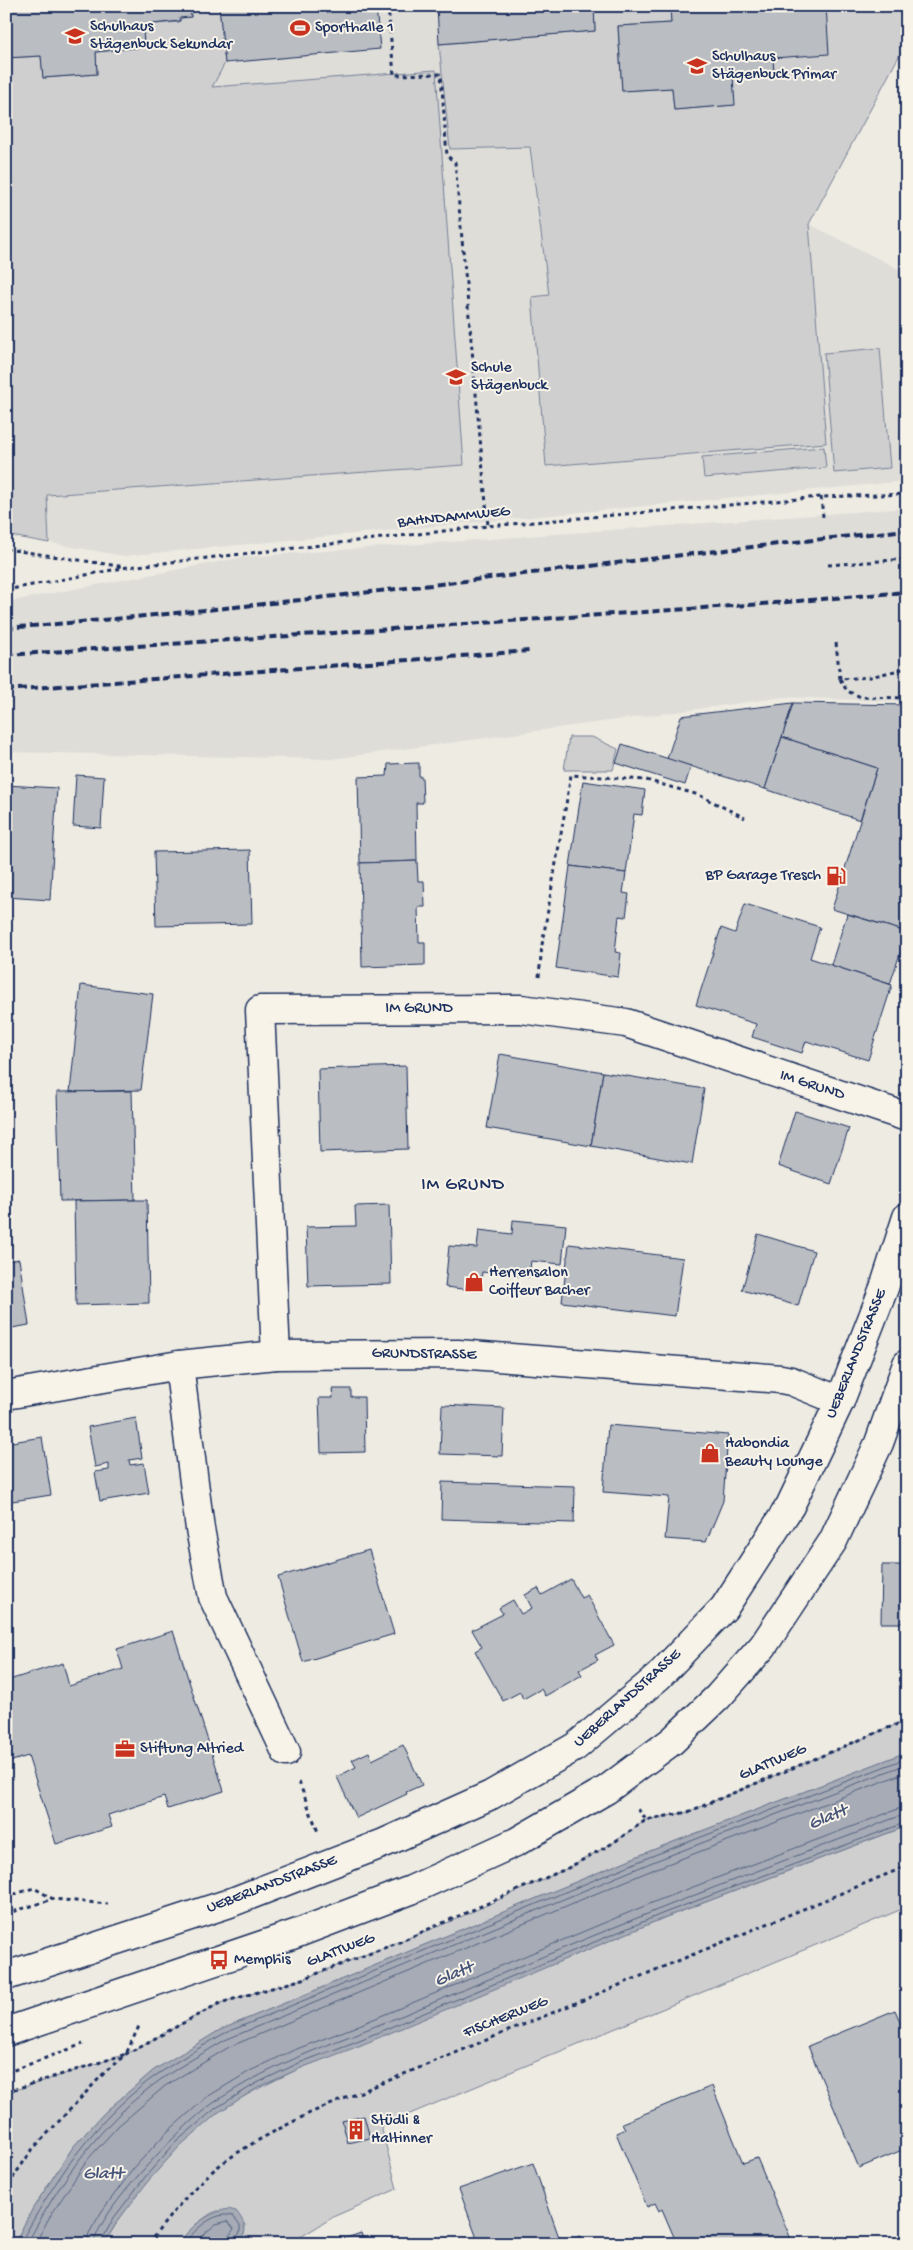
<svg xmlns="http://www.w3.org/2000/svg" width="913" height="2250" viewBox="0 0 913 2250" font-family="'Gochi Hand',sans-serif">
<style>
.built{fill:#deddd8}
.green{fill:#cfcfcf;stroke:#757f96}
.water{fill:#a6abb5;stroke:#6e7992}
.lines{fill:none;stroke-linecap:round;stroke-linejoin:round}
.shore{stroke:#536181;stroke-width:1}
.building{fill:#babdc2;stroke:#1b2f5e}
.minor-casing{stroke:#1b2f5e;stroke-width:31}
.major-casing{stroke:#1b2f5e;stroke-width:31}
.path{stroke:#1b2f5e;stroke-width:3;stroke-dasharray:4 4;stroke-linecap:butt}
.minor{stroke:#f7f3e8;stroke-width:28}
.major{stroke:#f7f3e8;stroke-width:28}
.rail{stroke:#1b2f5e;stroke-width:4;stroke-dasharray:8 4;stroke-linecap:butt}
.labels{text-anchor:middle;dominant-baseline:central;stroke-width:4;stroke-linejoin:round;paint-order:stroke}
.poi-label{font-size:16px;fill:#1b2f5e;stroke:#f7f3e8;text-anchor:start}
.street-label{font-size:16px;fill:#1b2f5e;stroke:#f7f3e8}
.neighbourhood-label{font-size:18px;letter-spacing:1px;fill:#1b2f5e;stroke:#f7f3e8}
.water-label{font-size:18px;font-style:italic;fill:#455478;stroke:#f7f3e8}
</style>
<rect width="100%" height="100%" fill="#eeebe2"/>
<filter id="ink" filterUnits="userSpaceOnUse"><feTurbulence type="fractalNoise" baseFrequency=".02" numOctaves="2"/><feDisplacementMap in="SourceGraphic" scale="10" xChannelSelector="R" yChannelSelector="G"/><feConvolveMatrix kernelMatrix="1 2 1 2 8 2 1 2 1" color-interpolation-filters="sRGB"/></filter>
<g filter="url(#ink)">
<g class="built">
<polygon points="6,6 907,6 907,41 809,224 907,273 907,481 124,556 6,535"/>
<polygon points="907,508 907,702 784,697 331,759 6,752 6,602 244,557"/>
</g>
<g class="green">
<polygon points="190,6 219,6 225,63 212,87 436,70 464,465 47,495 49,543 6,535 6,58 41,56 43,78 97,74 96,52 144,47 143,25 179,22 180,18 191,17"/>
<polygon points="594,6 670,6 671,23 618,26 622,91 672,88 674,110 734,105 733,77 774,74 773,58 826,6 907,6 907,41 809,224 826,443 546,466 532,297 549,295 530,147 450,149 439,44 595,31"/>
<polygon points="880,348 890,468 834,473 824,353"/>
<polygon points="824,447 826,468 704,478 702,457"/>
<polygon points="569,737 592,737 618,749 613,770 564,770"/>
<polygon points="907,1720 907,1752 650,1851 220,2030 154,2070 105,2112 73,2147 33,2208 14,2244 6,2244 6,2093 126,2054 220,2003 303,1979 454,1920 568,1868 613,1843 646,1820 688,1812"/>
<path d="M907 1826V1907L381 2126 397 2189 335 2216 289 2244H231L244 2237 245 2225 236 2212 217 2211 210 2214 195 2225 178 2244H104C133 2194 173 2144 220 2111 246 2094 273 2081 301 2068L666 1917Z"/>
</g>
<g class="water">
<polygon points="907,1752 907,1826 666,1917 359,2046 301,2068 259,2087 219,2112 180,2146 149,2180 117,2222 104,2244 14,2244 33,2208 73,2147 105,2112 154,2070 220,2030 650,1851"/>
<path d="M228 2209 236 2211C247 2224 250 2238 231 2244H178C190 2227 207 2213 228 2209Z"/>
</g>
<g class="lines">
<g class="shore">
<path d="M20 2244C55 2179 96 2117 158 2074 178 2060 201 2047 223 2034L652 1856 907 1758"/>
<path d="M27 2244C61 2179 100 2123 160 2080 181 2065 204 2053 225 2040L655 1861 907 1764"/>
<polyline points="35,2244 49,2218 88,2159 118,2126 165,2086 229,2047 657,1868 907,1772"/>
<polyline points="87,2244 89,2233 102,2211 134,2168 166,2133 207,2097 250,2071 294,2050 352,2028 659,1900 898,1809 907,1808"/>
<path d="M94 2244C97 2212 187 2120 215 2102 275 2061 345 2039 411 2012 529 1962 646 1913 765 1868 798 1855 830 1843 862 1831 876 1826 892 1817 907 1815"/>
<polyline points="100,2244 113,2219 145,2177 176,2142 216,2108 257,2083 299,2063 357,2041 664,1913 907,1822"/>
<path d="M184 2244C194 2230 215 2210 233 2216L240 2226V2233L234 2239 233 2244"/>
<polyline points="192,2244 216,2224 228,2221 234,2229 228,2237 226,2244"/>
</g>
</g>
<g class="building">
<polygon points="6,6 190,6 191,17 180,18 180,21 143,25 144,47 96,52 97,74 43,78 41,56 6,58"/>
<polygon points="219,6 376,6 380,49 225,63"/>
<polygon points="437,6 594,6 595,31 439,44"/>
<polygon points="670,6 826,6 829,54 773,58 774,74 733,77 735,105 674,110 672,88 622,91 618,26 671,23"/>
<polygon points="793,703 907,705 907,932 832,909 877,768 782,737"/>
<polygon points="793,703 765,789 667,759 681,716"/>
<polygon points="782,737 877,768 860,820 765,789"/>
<polygon points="622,744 691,766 685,785 616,763"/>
<polygon points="419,763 419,777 422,777 423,803 416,803 417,861 360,863 358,777 387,776 388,764"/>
<polygon points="76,775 104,777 101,828 73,826"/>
<polygon points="583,781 645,790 642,815 634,814 626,873 570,866"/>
<polygon points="6,785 57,788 50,900 6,897"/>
<polygon points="250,850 252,924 156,926 154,852"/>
<polygon points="417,861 418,881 424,881 425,907 418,907 419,942 425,942 425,965 362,967 360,863"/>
<polygon points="570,866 626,873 623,893 629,894 626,917 619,916 615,952 621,953 618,977 556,968"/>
<polygon points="745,904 820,927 810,958 892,985 868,1060 806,1041 802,1053 752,1037 756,1024 696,1005 721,928 735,933"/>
<polygon points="847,914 907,932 890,984 831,965"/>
<polygon points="81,985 153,994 141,1090 70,1092"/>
<polygon points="500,1054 603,1072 591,1146 487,1128"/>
<polygon points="406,1066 408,1149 320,1152 318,1069"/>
<polygon points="603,1072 704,1089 692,1164 591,1146"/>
<polygon points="132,1091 135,1200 60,1201 57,1092"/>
<polygon points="795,1111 849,1128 831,1184 778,1166"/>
<polygon points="135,1200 147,1200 149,1303 76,1305 74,1201"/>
<polygon points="389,1205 391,1284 308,1286 306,1227 356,1226 355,1206"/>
<polygon points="513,1220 566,1225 562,1264 531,1261 529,1277 482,1272 480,1291 445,1287 449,1246 477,1248 479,1230 512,1234"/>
<polygon points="758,1234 814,1251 798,1306 742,1290"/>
<polygon points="569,1244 683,1258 675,1316 562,1302"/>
<polygon points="19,1259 29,1325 6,1329 6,1261"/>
<polygon points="332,1389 351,1389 351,1397 364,1397 365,1452 321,1453 319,1398 333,1398"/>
<polygon points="442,1405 504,1408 502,1456 440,1454"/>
<polygon points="136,1418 142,1458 129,1460 130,1465 144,1463 149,1493 100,1501 95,1472 109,1470 109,1464 95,1467 88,1427"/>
<polygon points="608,1425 728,1435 723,1501 706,1542 665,1539 669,1497 603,1492"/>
<polygon points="42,1437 51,1495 6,1502 6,1443"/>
<polygon points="442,1482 575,1486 574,1523 441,1519"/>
<polygon points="369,1550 394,1634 303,1662 278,1577"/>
<polygon points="882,1565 907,1565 907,1623 881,1623"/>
<polygon points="571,1579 581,1598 587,1595 614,1645 595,1655 598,1660 579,1670 582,1675 545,1696 541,1689 523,1699 520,1692 503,1701 475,1651 482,1647 472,1630 503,1614 499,1608 513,1600 521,1614 532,1608 525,1595 538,1588 542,1595"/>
<polygon points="173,1631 224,1791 168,1809 164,1797 108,1815 112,1827 56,1844 28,1756 6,1763 6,1711 12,1709 6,1690 6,1681 63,1663 69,1686 123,1669 117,1649"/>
<polygon points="403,1745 422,1785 406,1792 407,1794 356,1818 337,1777 356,1767 352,1760 369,1752 372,1760"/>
<polygon points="895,2010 907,2038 907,2148 859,2168 808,2046"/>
<polygon points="712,2086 743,2163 757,2158 793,2244 677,2244 662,2209 659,2211 655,2203 647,2207 616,2133 625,2129 622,2123"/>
<polygon points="364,2116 370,2138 348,2143 342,2121"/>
<polygon points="533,2163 561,2243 580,2236 582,2244 479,2244 459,2189"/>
<polygon points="361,2233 365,2244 329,2244"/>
</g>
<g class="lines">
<defs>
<g id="minor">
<polyline points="276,1355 260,1010 521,1009 626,1023 907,1117"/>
<polyline points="179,1365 200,1529 213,1597 286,1752"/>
<polyline points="6,1395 179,1365 276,1355 458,1354 781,1379 791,1381 840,1401"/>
</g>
<g id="major">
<polyline points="6,1976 227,1904 384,1843 491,1795 575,1747 658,1677 724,1608 790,1506 840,1401 884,1288 907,1217"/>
<polyline points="6,2032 295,1934 411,1890 516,1842 606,1790 672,1741 718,1697 763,1646 833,1541 879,1443 907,1364"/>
</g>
</defs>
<use href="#minor" class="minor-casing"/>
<use href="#major" class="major-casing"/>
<g class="path">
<polyline points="388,6 394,75 441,74 447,156 455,162 488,526"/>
<polyline points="821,497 823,517"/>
<polyline points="6,549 125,567"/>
<polyline points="828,565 907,559"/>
<polyline points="6,590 128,567 488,526 821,497 907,494"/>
<polyline points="836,643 840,679 870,677 907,668"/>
<polyline points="840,679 847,691 861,697 907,698"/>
<polyline points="539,977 542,945 571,775 646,780 699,795 745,818"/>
<polyline points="299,1782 318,1832"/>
<polyline points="638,1809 646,1820"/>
<polyline points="6,1897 34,1888 53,1899 108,1904"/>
<polyline points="6,1914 53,1899"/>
<polyline points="6,2073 83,2044"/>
<polyline points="6,2092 126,2054 140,2024"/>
<polyline points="6,2193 14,2176 32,2150 107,2070 126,2054 220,2003 303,1979 397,1943 568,1868 613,1843 646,1820 688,1812 907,1720"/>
<path d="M148 2244C170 2216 192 2187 220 2165 248 2144 279 2129 310 2113L907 1866"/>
</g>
<use href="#minor" class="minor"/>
<use href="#major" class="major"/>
<g class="rail">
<path d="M6 628C307 605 606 561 907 530"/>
<polyline points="6,655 762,604 907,592"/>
<polyline points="6,690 529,651"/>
</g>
</g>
</g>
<defs>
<symbol id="stadium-bare" viewBox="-9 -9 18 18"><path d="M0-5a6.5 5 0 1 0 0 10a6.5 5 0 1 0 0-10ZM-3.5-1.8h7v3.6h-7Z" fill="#c8321e" stroke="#f7f3e8" stroke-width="2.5" paint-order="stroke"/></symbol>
<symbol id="school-bare" viewBox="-9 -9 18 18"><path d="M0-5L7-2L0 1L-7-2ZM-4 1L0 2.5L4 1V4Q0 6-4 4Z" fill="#c8321e" stroke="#f7f3e8" stroke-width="2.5" paint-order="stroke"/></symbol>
<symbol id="fuel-bare" viewBox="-9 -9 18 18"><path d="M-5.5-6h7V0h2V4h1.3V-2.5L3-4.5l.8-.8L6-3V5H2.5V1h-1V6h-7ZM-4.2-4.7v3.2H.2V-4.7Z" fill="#c8321e" stroke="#f7f3e8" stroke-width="2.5" paint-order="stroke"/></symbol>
<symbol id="shop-bare" viewBox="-9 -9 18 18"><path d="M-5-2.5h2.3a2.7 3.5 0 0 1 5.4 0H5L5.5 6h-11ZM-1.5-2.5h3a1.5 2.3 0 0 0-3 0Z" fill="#c8321e" stroke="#f7f3e8" stroke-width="2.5" paint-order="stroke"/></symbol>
<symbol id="office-bare" viewBox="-9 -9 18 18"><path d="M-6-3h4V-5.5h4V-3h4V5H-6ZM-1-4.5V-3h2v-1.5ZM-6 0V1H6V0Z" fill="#c8321e" stroke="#f7f3e8" stroke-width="2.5" paint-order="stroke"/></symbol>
<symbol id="bus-bare" viewBox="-9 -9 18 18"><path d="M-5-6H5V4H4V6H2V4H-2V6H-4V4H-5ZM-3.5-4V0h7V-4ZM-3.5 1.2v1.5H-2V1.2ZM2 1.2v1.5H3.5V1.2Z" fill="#c8321e" stroke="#f7f3e8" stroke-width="2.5" paint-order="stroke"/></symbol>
<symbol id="building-bare" viewBox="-9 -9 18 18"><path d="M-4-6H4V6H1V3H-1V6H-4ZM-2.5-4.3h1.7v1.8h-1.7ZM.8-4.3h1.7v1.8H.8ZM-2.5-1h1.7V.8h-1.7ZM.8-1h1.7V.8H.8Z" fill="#c8321e" stroke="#f7f3e8" stroke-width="2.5" paint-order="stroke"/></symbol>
</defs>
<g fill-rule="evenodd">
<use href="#stadium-bare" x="286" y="14" width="28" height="28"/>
<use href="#school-bare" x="61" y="22" width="28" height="28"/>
<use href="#school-bare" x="683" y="52" width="28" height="28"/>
<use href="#school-bare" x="442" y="363" width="28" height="28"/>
<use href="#fuel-bare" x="822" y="862" width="28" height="28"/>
<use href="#shop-bare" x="460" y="1268" width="28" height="28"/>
<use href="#shop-bare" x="696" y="1439" width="28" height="28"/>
<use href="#office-bare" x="111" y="1735" width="28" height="28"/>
<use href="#bus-bare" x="205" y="1946" width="28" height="28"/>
<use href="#building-bare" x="342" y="2116" width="28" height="28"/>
</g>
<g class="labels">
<g class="poi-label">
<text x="90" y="27">Schulhaus<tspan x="90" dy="18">Stägenbuck Sekundar</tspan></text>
<text x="315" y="28">Sporthalle 1</text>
<text x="712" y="57">Schulhaus<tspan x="712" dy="18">Stägenbuck Primar</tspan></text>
<text x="471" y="368">Schule<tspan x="471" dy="18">Stägenbuck</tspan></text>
<text x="821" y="876" text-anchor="end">BP Garage Tresch</text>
<text x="489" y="1273">Herrensalon<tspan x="489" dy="18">Coiffeur Bacher</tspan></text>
<text x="725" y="1444">Habondia<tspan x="725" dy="18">Beauty Lounge</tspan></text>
<text x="140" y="1749">Stiftung Altried</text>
<text x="234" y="1960">Memphis</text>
<text x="371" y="2121">Stüdli &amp;<tspan x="371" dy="18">Haltinner</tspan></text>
</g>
<g class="street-label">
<text transform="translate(454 518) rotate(-6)">BAHNDAMMWEG</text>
<text x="419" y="1009">IM GRUND</text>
<text transform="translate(812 1086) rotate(18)">IM GRUND</text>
<text transform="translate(857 1354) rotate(-68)">UEBERLANDSTRASSE</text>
<text transform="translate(424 1355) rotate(1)">GRUNDSTRASSE</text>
<text transform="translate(628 1699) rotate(-42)">UEBERLANDSTRASSE</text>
<text transform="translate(773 1763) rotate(-23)">GLATTWEG</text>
<text transform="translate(272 1885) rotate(-21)">UEBERLANDSTRASSE</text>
<text transform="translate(341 1951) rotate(-21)">GLATTWEG</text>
<text transform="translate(506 2018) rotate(-22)">FISCHERWEG</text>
</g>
<g class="neighbourhood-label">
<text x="463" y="1185">IM GRUND</text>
</g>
<g class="water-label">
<text transform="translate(828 1818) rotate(-23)">Glatt</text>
<text transform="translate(454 1975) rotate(-23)">Glatt</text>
<text x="103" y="2174">Glatt</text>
</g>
</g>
<rect width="913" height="2250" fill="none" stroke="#f7f3e8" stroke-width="25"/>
<rect x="12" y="12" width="888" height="2225" fill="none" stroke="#1b2f5e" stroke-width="2" filter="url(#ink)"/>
</svg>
